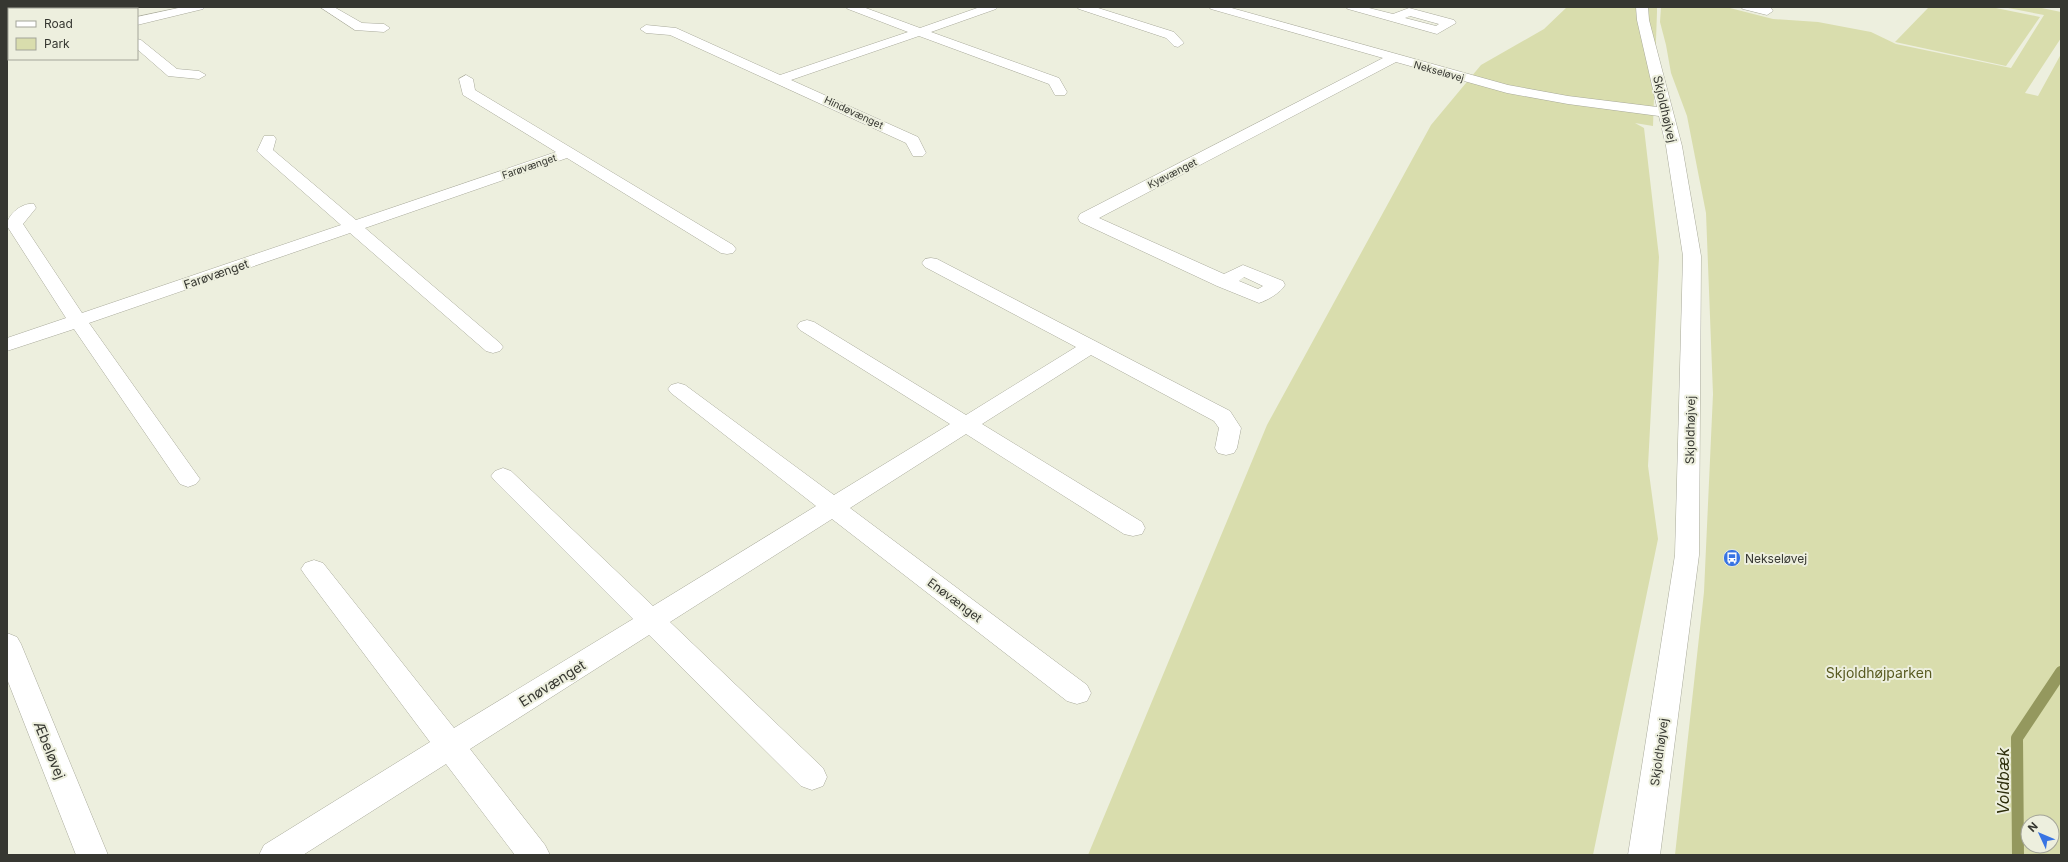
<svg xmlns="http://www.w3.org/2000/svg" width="2068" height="862" viewBox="0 0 2068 862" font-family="Inter,sans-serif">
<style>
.green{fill:#d9ddad;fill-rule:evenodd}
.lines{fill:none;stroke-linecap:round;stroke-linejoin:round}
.stream{stroke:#94985e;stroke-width:12}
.minor-casing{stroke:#a9aa9b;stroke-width:1}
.minor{fill:#fff;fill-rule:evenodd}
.labels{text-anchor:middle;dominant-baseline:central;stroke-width:4;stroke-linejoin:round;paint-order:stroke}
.far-street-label{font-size:10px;fill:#363731;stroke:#edefde}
.street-label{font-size:12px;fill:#363731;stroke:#edefde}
.poi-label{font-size:12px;fill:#363731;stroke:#edefde;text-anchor:start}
.near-park-label{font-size:14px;fill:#585a20;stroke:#edefde}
.near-street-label{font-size:14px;fill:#363731;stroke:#edefde}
.near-water-label{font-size:16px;font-style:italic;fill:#2c2d0a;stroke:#edefde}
</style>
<rect width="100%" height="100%" fill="#edefde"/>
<g class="green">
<polygon points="1567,7 1657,7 1657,12 1653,126 1635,123 1644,128 1659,257 1648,466 1658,539 1593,855 1088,855 1267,425 1431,125 1481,65 1544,29"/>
<path d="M1661 7H1726L1773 19 1818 22 1871 32 1896 44 2011 68 2044 15 2003 7H2037L2061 12V38L2025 93 2038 96 2061 54V855H1675L1704 592 1713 394 1706 213 1687 116 1671 73 1666 45 1660 22ZM2028 822H2052V846H2028Z"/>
<polygon points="1929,7 1991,7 2040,17 2006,66 1895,42"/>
</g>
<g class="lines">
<polyline class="stream" points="2018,855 2017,738 2061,672"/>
<defs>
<g id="minor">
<polygon points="88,7 101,7 102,9 89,9"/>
<polygon points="183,7 205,7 203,9 137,25 137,17"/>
<polygon points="320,7 334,7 362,23 384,24 390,28 384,32 355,30"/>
<polygon points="846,7 863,7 920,28 980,7 998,7 996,9 931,32 1059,78 1067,92 1065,95 1055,95 1049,84 919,36 791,80 918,137 926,153 923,156 913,156 906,143 670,35 646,33 640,29 646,25 676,28 780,75 908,32 848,9"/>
<polygon points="1077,7 1095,7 1174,32 1184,43 1178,47 1174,46 1166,38 1079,9"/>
<path d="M1209 7H1228L1508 85 1568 96 1657 107 1637 20 1636 7H1648L1649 20 1682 146 1701 256 1699 555 1660 855H1628L1675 555 1683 256 1666 146 1659 116 1568 104 1507 93 1396 62 1099 218 1224 274 1243 265 1283 281 1285 285C1280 293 1268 300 1259 303L1217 286 1080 222 1078 218 1080 214 1383 58 1211 9ZM1244 277 1263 286 1258 289 1239 281Z"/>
<path d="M1346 7H1365L1393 14 1409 8 1454 20 1456 23 1437 34 1348 9ZM1410 16 1439 24 1436 26 1405 18Z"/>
<polygon points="1741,7 1771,8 1773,11 1767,15 1743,9"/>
<polygon points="137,39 141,40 177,69 199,71 206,75 199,79 168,76 137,49"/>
<rect x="7" y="45" width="2" height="8"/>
<path d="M466 75 473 79 475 90 733 245 736 249 733 253 727 254 721 253 567 158 365 228 500 343 503 347 500 351 493 353 486 351 350 233 89 323 200 479 196 484 188 487 180 484 74 329 7 351V338L66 318 7 226C7 214 23 202 34 204L36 208 23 224 82 313 341 225 260 154 257 151 264 136H274L276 139 273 150 356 220 556 152 463 95 459 79Z"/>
<polygon points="931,258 937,259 1230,411 1241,428 1237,448 1234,453 1226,455 1218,453 1215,448 1219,428 1214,421 1091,355 982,424 1142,522 1145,528 1142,534 1133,536 1124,534 966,434 850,508 1087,685 1091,693 1087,701 1077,704 1067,701 832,519 670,622 823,768 827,777 823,786 812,790 801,786 649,635 470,749 545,845 550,855 515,855 446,764 303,855 259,855 264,845 430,742 305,575 301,569 305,563 314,560 323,563 454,728 633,619 495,481 491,476 495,471 503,468 511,471 653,606 816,506 671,393 668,389 671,385 678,383 685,385 834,495 950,424 800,330 797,326 800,322 807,320 814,322 966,415 1076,347 925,267 922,263 925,259"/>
<polygon points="7,633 17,637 21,644 108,855 76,855 7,679"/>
</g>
</defs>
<use href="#minor" class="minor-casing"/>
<use href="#minor" class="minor"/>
</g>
<defs>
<symbol id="bus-disc" viewBox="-11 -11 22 22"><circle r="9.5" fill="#3874e3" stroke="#edefde"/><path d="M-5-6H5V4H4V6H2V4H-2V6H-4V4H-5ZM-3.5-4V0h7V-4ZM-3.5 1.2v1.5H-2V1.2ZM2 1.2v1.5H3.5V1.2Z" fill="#fff"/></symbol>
</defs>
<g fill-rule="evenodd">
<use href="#bus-disc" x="1722" y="548" width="20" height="20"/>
</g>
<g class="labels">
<g class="far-street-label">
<text transform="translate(1439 71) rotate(16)">Nekseløvej</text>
<text transform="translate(854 112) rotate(25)">Hindøvænget</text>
<text transform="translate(529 166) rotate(-19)">Farøvænget</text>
<text transform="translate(1172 173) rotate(-27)">Kyøvænget</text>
</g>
<g class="street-label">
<text transform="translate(1665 109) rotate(77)">Skjoldhøjvej</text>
<text transform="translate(216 274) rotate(-19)">Farøvænget</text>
<text transform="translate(1690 430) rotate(-89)">Skjoldhøjvej</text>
<text transform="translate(955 600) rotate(37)">Enøvænget</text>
<text transform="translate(1659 752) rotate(-82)">Skjoldhøjvej</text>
</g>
<g class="poi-label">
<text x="1745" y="558">Nekseløvej</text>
</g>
<g class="near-park-label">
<text x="1879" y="672">Skjoldhøjparken</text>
</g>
<g class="near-street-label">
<text transform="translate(552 683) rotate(-32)">Enøvænget</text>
<text transform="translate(50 750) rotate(68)">Æbeløvej</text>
</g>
<g class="near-water-label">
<text transform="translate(2003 781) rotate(-90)">Voldbæk</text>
</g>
</g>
<rect width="2068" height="862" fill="none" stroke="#363731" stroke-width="16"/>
<rect x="8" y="8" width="130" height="52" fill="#edefde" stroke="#a4a599"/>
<rect x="16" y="21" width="20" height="6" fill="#ffffff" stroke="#a4a599"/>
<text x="44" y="28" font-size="12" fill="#363731">Road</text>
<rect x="16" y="38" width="20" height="12" fill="#d9ddad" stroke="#a4a599"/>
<text x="44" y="48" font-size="12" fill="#363731">Park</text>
<g transform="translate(2040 834) rotate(314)"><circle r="19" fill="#edefde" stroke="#a4a599"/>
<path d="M0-3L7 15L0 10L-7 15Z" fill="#3874e3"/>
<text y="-6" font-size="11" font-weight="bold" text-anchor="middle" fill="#363731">N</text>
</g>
</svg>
